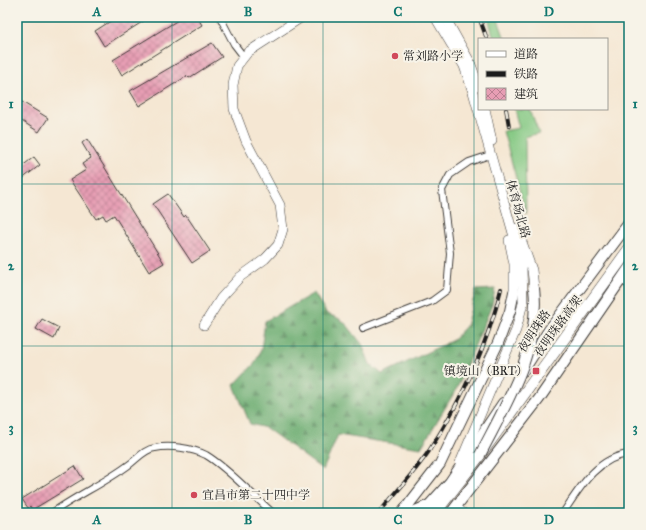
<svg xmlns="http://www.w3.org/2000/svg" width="646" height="530" viewBox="0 0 646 530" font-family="'IM FELL Great Primer','Noto Serif SC',serif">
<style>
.green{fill:#83c882;stroke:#50724f}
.forest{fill:url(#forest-firs);stroke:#436446}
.building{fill:url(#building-cross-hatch)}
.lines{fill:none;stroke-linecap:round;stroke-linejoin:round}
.street-casing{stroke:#3d3a37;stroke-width:8}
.secondary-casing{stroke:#3d3a37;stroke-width:10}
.primary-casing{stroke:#3d3a37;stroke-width:12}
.highway-casing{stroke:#3d3a37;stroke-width:12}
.street{stroke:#fff;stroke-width:6}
.secondary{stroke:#fff;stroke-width:9}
.primary{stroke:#fff;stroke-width:10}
.highway{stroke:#fff;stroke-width:11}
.rail-casing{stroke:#1c1c1c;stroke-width:4}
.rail{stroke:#f7f3e8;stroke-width:2.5;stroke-dasharray:8;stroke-linecap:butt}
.primary-bridge-casing{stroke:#3d3a37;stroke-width:12;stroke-linecap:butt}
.primary-bridge{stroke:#fff;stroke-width:10}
.grid{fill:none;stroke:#0f766e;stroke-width:1;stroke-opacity:0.55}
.poi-dot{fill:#d1495b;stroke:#f7f3e8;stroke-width:1.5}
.labels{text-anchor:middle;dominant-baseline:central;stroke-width:4;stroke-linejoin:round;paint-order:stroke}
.poi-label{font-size:12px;fill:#1c1c1c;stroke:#f7f3e8;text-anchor:start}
.street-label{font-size:12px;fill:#1c1c1c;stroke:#f7f3e8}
.neatline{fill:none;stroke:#0f766e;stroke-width:1.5}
.grid-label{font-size:13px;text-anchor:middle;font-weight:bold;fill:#0f766e}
</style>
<defs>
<pattern id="forest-firs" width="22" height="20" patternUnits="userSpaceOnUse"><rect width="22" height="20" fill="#6aac70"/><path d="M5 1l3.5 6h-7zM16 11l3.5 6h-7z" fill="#568b5b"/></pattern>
<pattern id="building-cross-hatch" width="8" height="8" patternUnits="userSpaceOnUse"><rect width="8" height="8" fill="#e79eb4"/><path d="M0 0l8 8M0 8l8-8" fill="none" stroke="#ba8092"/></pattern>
</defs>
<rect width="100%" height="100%" fill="#f7f3e8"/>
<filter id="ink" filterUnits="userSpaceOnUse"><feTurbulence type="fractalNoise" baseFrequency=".025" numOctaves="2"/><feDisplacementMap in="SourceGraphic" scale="8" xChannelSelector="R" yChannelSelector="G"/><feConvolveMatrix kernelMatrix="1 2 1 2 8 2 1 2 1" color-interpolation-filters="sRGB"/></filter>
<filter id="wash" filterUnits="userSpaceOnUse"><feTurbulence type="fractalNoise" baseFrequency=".012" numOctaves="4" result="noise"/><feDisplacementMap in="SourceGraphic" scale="16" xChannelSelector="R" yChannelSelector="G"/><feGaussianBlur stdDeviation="0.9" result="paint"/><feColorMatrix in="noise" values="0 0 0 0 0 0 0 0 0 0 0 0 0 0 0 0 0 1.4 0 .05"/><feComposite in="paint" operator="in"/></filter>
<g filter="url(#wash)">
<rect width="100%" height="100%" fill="#f5e7d3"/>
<g class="green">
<polygon points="488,17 497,17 505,39 494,39"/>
<polygon points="514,109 530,109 539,133 525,137 526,214 503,131 519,128"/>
</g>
<polygon class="forest" points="495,289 492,305 457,388 421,448 338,435 323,470 266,428 250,424 234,385 255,363 261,350 265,321 314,293 327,314 338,318 347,325 362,344 370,364 382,374 453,340 466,326 476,290"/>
<g id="blocks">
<g class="building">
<polygon points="117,17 150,17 104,46 95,31"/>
<polygon points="183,17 197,17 202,25 122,75 113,60"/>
<polygon points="212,43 222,57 189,78 187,76 139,106 130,91"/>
<polygon points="17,99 48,118 39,132 17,118"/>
<polygon points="87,139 164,263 149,272 114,215 106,220 103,215 96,219 70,180 86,170 82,164 91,158 82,143"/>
<polygon points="34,157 40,165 17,183 17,170"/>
<polygon points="168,194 184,217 186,215 210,251 192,263 153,204"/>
<polygon points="42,319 59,328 54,339 36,329"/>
<polygon points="75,466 83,479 32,510 30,506 28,508 22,499"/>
</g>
</g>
</g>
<g filter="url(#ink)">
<use href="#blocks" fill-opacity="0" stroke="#3d3a37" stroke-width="1"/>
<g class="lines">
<defs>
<g id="street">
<polyline points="220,17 234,44 244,57"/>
<polyline points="621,280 629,285"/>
<polyline points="363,328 432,301 447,290 450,253 442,190 450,175 469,162 490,155"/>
<path d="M52 513C77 495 105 483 130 464 138 458 145 449 155 448 170 445 192 448 206 455 228 468 253 496 273 513"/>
<polyline points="405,513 429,503"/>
<path d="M563 513C579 489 597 457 629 454"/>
</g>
<g id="secondary">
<polyline points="435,17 464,66 473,92 522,265 523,303 516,330 460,463"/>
<polyline points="445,17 470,62 479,87"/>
<polyline points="485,109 492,141"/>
<polyline points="517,228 532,270 534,288"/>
<polyline points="509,240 514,264 514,292"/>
<polyline points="204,325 221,298 240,277 265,259 278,245 283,229 280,205 246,141 234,109 233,85 237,66 248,52 302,17"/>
<polyline points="456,507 463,513"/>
</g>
<g id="primary">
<polyline points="523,371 549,330 629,223"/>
<polyline points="402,513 440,464 498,343 510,311 514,292"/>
<polyline points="422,513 450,482 503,403"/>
<polyline points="451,513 539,399 629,268"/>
</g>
<polyline id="highway" points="435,513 480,455 629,249"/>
</defs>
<use href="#street" class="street-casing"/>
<use href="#secondary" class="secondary-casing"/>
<use href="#primary" class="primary-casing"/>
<use href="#highway" class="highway-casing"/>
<use href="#street" class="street"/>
<use href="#secondary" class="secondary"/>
<use href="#primary" class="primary"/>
<use href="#highway" class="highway"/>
<defs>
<g id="rail">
<polyline points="479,17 487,39"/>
<polyline points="506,109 509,126"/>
<path d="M379 513C395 493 414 473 429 451 461 401 487 347 501 289"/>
</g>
</defs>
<use href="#rail" class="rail-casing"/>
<use href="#rail" class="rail"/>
<defs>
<path id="primary-bridge" d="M480 455C506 404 541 348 534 288"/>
</defs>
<use href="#primary-bridge" class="primary-bridge-casing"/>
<use href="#primary-bridge" class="primary-bridge"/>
</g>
</g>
<path class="grid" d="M172 17V513M323 17V513M474 17V513M17 184H629M17 346H629"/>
<g class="poi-dot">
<circle cx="395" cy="56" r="4"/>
<rect x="532" y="367" width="8" height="8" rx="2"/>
<circle cx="194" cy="495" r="4"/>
</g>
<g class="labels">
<g class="poi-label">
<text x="403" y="56">常刘路小学</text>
<text x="528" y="371" text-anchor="end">镇境山（BRT）</text>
<text x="202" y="495">宜昌市第二十四中学</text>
</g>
<g class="street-label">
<text transform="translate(518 209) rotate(74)">体育场北路</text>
<text transform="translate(558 326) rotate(-54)">夜明珠路高架</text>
<text transform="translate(534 331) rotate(-56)">夜明珠路</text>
</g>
</g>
<rect width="646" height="530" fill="none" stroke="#f7f3e8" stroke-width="44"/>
<rect x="478" y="38" width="130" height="72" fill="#f7f3e8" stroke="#9f9d96"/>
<rect x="486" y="51" width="20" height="6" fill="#ffffff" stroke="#9f9d96"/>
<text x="514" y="58" font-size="12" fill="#1c1c1c">道路</text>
<rect x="486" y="71" width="20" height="6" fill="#1c1c1c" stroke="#9f9d96"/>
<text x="514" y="78" font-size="12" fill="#1c1c1c">铁路</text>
<rect x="486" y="88" width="20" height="12" fill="url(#building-cross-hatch)" stroke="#9f9d96"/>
<text x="514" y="98" font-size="12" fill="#1c1c1c">建筑</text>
<rect x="22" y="22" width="602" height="486" class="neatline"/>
<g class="grid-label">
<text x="97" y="16">A</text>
<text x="248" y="16">B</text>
<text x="398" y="16">C</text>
<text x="549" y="16">D</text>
<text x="11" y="108">1</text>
<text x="635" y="108">1</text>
<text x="11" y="270">2</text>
<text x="635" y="270">2</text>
<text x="11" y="432">3</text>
<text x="635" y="432">3</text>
<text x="97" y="524">A</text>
<text x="248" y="524">B</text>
<text x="398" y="524">C</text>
<text x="549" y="524">D</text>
</g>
</svg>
